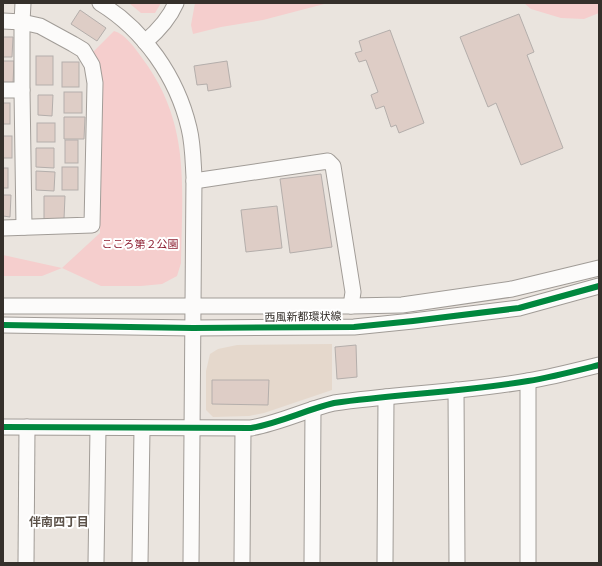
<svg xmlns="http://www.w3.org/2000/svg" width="602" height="566" viewBox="0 0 602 566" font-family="Karla,'Noto Sans JP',sans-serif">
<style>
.built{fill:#e5d8cc}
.green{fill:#f5cecd}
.building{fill:#decdc6;stroke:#b4aeab}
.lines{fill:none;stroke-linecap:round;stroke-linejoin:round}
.minor-casing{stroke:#a19c97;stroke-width:17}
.minor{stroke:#fcfbfa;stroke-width:15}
.cycleway-casing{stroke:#fff;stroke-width:8}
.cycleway{stroke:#00873e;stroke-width:6}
.labels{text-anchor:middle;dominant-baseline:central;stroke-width:4;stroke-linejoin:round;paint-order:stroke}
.park-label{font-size:11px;fill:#8d1f32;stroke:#fff}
.street-label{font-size:11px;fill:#35302b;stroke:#fff}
.neighbourhood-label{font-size:12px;font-weight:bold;fill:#5c5249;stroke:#fff}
</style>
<rect width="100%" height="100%" fill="#eae4de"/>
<polygon class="built" points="332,344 332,390 264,413 249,416 213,417 206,410 206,371 210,354 218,349 237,345"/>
<g class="green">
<polygon points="129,3 161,3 155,13 141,13"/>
<polygon points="195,3 328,3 263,20 221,27 193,34 191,25"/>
<polygon points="524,3 599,3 599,13 584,19 561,18 531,9"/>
<path d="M114 31C125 34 135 48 142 58 191 123 182 186 181 263L177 276 162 284 141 286H101L62 268 42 276H3V255L62 268 100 233 99 80 90 55Z"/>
</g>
<g class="building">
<polygon points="80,10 106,28 97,41 71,24"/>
<polygon points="519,14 534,52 527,55 563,148 521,165 496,103 488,107 460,37"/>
<polygon points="390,30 424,123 399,133 396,125 391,127 384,106 376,109 371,95 378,92 366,60 359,62 355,53 362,51 359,41"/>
<polygon points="3,37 13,37 12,57 3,57"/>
<rect x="36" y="56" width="17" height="29"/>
<polygon points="3,61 14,61 13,83 3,83"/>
<polygon points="227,61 231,87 208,91 207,84 197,85 194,66"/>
<rect x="62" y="62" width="17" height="25"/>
<rect x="64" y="92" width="18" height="21"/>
<polygon points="38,95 53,95 52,116 38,115"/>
<rect x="3" y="103" width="7" height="21"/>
<polygon points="64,117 85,117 84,139 64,139"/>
<rect x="37" y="123" width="18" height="19"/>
<rect x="3" y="136" width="9" height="22"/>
<rect x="65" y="140" width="13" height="23"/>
<polygon points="36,148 54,148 54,168 36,167"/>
<rect x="62" y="167" width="16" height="23"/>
<rect x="3" y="168" width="5" height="20"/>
<polygon points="36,171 55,172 54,191 36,190"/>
<polygon points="321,174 332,247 290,253 280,179"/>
<polygon points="3,195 11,195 10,217 3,216"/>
<polygon points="44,196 65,196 64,219 44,219"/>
<polygon points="277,206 282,248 246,252 241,210"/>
<polygon points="356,345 357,377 337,379 335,347"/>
<polygon points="212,380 269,380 268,405 212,404"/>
</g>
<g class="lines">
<defs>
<g id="minor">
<polyline points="23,3 22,22 22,90 24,227"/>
<path d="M100 3C144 30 177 77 189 128 193 144 193 160 194 177L191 563"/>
<polyline points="3,21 22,22 40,26 73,44 83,50 92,65 95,83 92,225 3,228"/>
<path d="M145 42C159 30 169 19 176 3"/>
<polyline points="3,90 22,90"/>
<polyline points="194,181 328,161 333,166 353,292 351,306"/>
<polyline points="3,306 351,306 402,305 512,289 599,268"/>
<polyline points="3,325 193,328 354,327 413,321 519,308 599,286"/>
<polyline points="456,390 457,563"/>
<path d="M3 427 251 428C280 423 305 410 334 403 398 394 463 392 528 381 552 377 575 371 599 365"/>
<polyline points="26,563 27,427"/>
<polyline points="96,563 98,428"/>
<polyline points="140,563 142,429"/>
<polyline points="242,563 243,429"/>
<polyline points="312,563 313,409"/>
<polyline points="385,563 386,397"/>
<polyline points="528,563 528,381"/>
</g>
</defs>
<use href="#minor" class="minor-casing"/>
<use href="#minor" class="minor"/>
<defs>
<g id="cycleway">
<polyline points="3,325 193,328 354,327 413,321 519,308 599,286"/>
<path d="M3 427 251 428C280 423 305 410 334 403 398 394 463 392 528 381 552 377 575 371 599 365"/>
</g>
</defs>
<use href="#cycleway" class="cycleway-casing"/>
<use href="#cycleway" class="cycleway"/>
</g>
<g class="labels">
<g class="park-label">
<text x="140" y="244">こころ第２公園</text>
</g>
<g class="street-label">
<text transform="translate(303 317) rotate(-1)">西風新都環状線</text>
</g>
<g class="neighbourhood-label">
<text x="59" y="522">伴南四丁目</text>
</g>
</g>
<rect width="602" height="566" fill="none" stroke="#35302b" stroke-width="8"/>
</svg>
